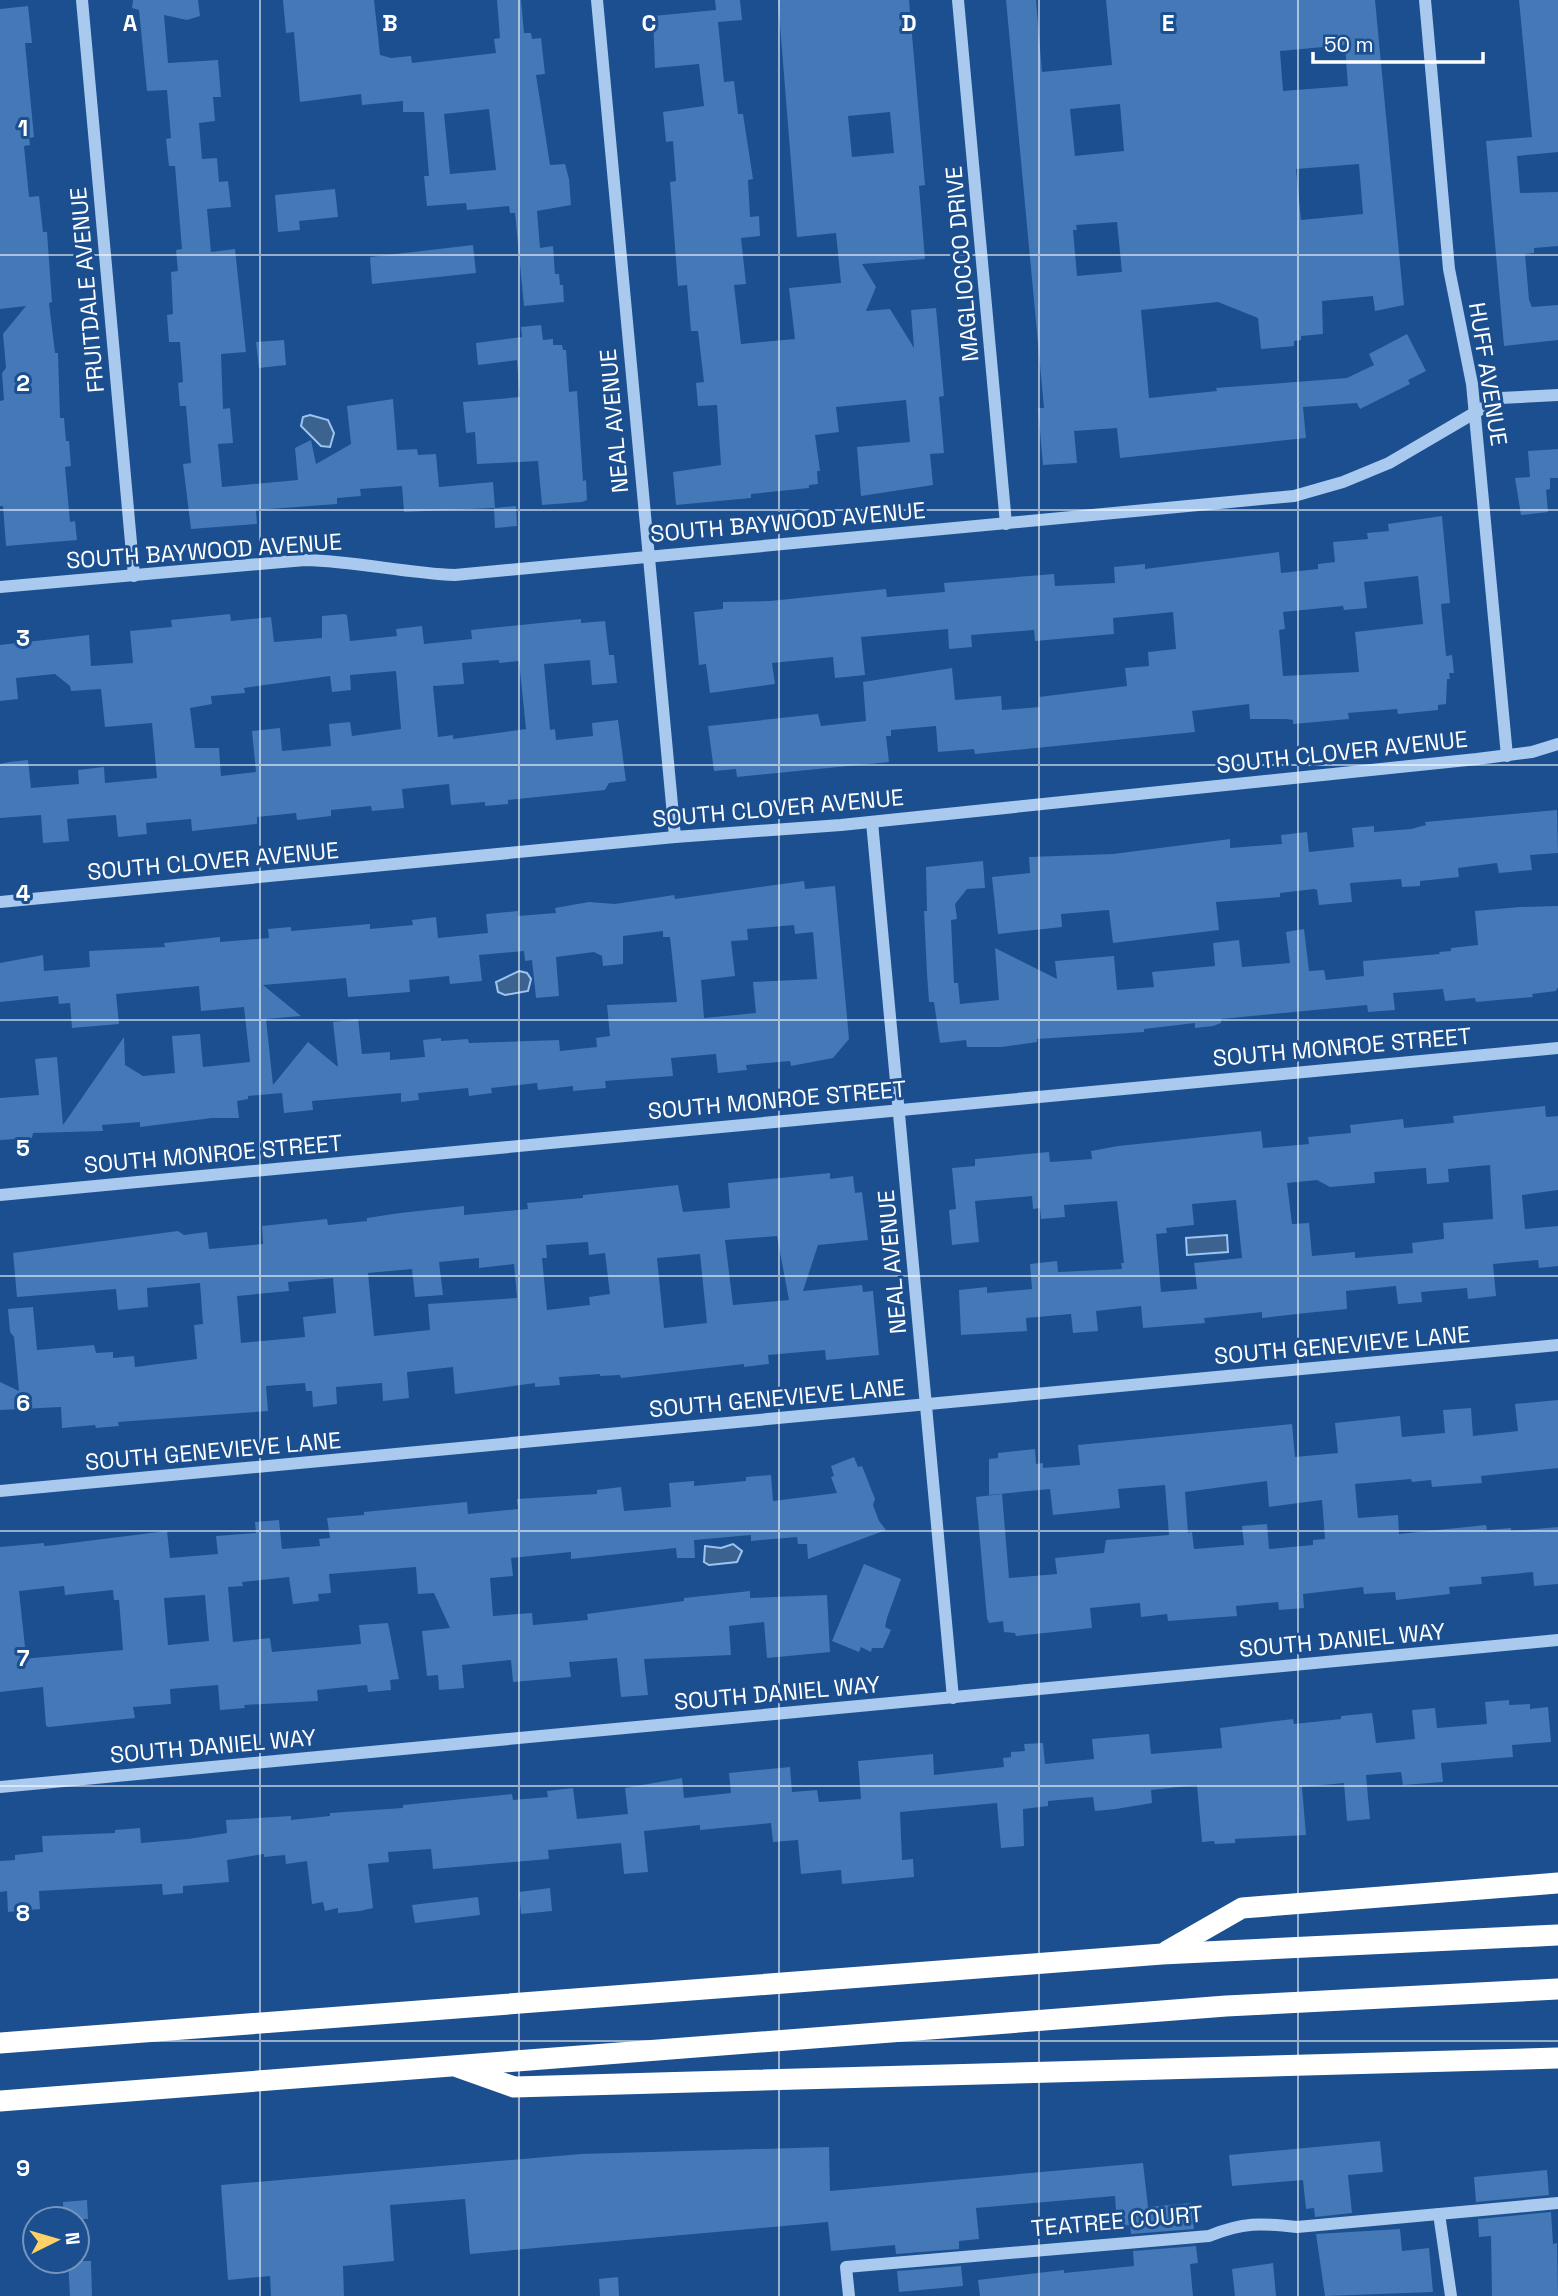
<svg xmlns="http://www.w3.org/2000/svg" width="1558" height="2296" viewBox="0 0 1558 2296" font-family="'Space Grotesk',sans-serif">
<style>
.water{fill:#3c6290;stroke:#9cc4f0;stroke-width:2}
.building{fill:#4478b7;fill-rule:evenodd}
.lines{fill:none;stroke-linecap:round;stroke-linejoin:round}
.minor{stroke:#a9c9ee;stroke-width:12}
.highway{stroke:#fff;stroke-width:21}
.grid{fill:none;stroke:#fff;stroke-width:2;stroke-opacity:0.55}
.labels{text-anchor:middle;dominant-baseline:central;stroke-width:6;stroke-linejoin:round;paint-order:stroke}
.street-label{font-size:23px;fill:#fff;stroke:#1b4f8f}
.grid-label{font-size:23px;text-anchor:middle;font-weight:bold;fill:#fff;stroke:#1b4f8f;stroke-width:6;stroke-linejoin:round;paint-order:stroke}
</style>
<rect width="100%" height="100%" fill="#1b4f8f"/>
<g class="water">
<polygon points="310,415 328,420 334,433 330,447 321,446 301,426 303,417"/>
<polygon points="519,971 527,973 531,979 528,991 505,995 498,992 496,982"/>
<polygon points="1227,1235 1228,1252 1187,1255 1186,1238"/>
<polygon points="733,1544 742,1551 737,1562 709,1565 704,1562 705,1546 721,1548"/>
</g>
<g class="building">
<polygon points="133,0 198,0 200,16 187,20 164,15 168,63 218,60 221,97 213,97 215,121 199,123 202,159 217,158 219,182 228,181 231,207 207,209 211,252 235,249 246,352 221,354 223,409 230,408 233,443 218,444 222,487 298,480 295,448 311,440 316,464 351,444 347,406 393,399 397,450 417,449 418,455 436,454 439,487 493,482 495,508 516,506 517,526 495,528 494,508 404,512 402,486 360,489 361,496 337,498 337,504 256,510 257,524 191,529 183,464 191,463 186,406 180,406 178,383 183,382 180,342 169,342 167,315 173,314 171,272 178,271 176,250 182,249 175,166 169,166 166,139 171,138 167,90 147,91 139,10 132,8"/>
<path d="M283 0H374L380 55 391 58 411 56 412 63 496 53 494 39 500 38 497 0H521L524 33H531L532 39 541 38 545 74 536 75 550 165 565 164 569 179 571 205 537 211 540 248 553 246 555 274H559L560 285H563L564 302 524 306 515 213H510L509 206 467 210 466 203 427 206 424 176H429L424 112H403V101L362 105 361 94 300 102 294 32 286 33ZM489 109 496 170 450 174 444 114Z"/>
<path d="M715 0H740L742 20 718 22 724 82 734 81 738 114H743L753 179 748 180 750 217 759 216 760 236 741 238 746 284 734 285 741 344 795 339 789 288 841 283 836 233 797 237 778 0H909L925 185 919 186 925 259 862 264 876 287 866 311 890 309 914 348 911 310 936 308 944 396 939 397 944 453 930 454 933 485 861 496 857 447 910 442 906 400 836 407 839 432 815 435 820 471H817L818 484 809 485V488L751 494V498L676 505 673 472 721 465 717 405 698 406 696 383 704 382 698 331H691L687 285 678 286 670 182 676 181 673 141 666 142 663 112 704 106 699 64 655 68 653 16 716 10ZM890 112 894 153 852 157 848 116Z"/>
<path d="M1006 0H1036L1042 72 1112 65 1106 0H1375L1404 305 1375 311 1373 296 1322 301 1323 334 1301 336V340L1294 341V346L1261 349 1258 318 1218 302 1141 310 1149 398 1217 391 1216 388 1347 378 1374 365 1369 354 1407 334 1426 371 1408 380 1410 384 1360 409 1357 403 1303 407 1306 438 1120 458 1117 428 1074 431 1077 463 1043 465 1038 408H1044ZM1345 45 1348 86 1283 91 1280 51ZM1120 104 1124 151 1075 156 1070 109ZM1359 164 1363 214 1301 220 1296 169ZM1117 222 1122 272 1077 276 1073 230H1077L1076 225Z"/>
<polygon points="1519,0 1558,0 1558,152 1517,156 1520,193 1558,192 1558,246 1534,248 1534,253 1525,254 1529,300 1532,307 1558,305 1558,340 1504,346 1486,141 1532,137"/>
<polygon points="28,6 32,43 25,43 34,137 29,138 30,145 24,146 29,197 39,196 43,232 47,232 52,302 49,303 55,353 58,353 60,418 64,418 66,441 69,441 71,466 65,467 70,522 75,521 77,540 6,546 3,506 0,506 0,401 4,400 2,373 6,368 3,334 26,306 0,309 0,9"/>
<polygon points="335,189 338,217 299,221 300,230 278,232 275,195"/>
<polygon points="473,245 476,273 372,284 370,257"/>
<polygon points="541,325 543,340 553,339 553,345 562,345 563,350 566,350 569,392 577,391 583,481 586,480 587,500 582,502 542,505 538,461 477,464 475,432 466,433 463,402 520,397 517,360 478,365 476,343 522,337 521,327"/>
<polygon points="284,340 286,365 259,368 256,342"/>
<polygon points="1558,449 1558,478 1550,478 1550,489 1546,490 1548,512 1521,515 1515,478 1530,477 1528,451"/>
<path d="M1442 516 1450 603 1441 604 1446 656 1452 655 1454 673H1449L1450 679H1447L1446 704 1438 705V710L1398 714 1397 709 1348 713 1349 719 1293 724V720L1286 719H1250L1249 704 1192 711 1195 732 975 754 974 749 938 752 936 726 891 730V736H886L889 762 737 777 736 769 714 771 708 726 818 714 821 726 866 721 863 682 952 668 955 700 1001 696 1002 710 1040 707 1039 697 1127 686 1125 668 1149 666 1148 652 1176 649 1173 612 1113 618 1114 634 1035 641 1034 630 971 635 972 647 949 649 948 629 861 637 865 675 835 678 833 657 772 663 775 684 710 693 706 664 699 665 694 612 723 609V602L770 601 886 589 887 597 945 592 944 583 1054 574 1055 586 1115 583 1114 567 1145 564V569L1279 552 1281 573 1318 569V564L1335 562 1333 542 1368 539 1367 533 1389 531 1388 524ZM1418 576 1423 624 1355 632 1359 672 1283 676 1279 630 1285 629 1283 612 1343 606 1344 610 1367 608 1364 582Z"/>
<path d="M230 614 231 621 271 617 274 642 322 638V616L344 614 347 615 350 641 397 636 396 629 422 626 424 644 472 639 471 630 581 619V623L605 621 609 655H614L617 683 592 685 590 660 544 664 550 730 555 729 556 740 593 736 592 723 618 720 626 781 609 783 605 790 508 800V804L485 806V802L451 805 449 784 402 789 404 808 372 811 371 806 331 810V816L297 820 296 813 257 817V824L192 831 191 819 146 823 147 834 118 837 116 815 67 819 69 841 43 843 41 815 0 818V764L9 762 28 760 31 788 79 784 78 770 104 767 105 783 157 778 152 723 105 727 101 689 71 691 70 686 55 674 16 678 18 699 0 701V645L89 635 91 666 133 663 130 631 172 627 171 620ZM499 660V663L519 661 526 729 453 739V735L438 737 433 686 464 684 462 663ZM396 671 401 729 352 736 350 722 329 724 331 746 282 751 280 728 252 731 256 772 221 776 219 748H195L190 708 212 704 211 696 245 693 244 688 330 676 332 692 351 690 350 675Z"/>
<polygon points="1557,810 1558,853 1530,855 1532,870 1499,873 1497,863 1458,868 1459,877 1420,881 1420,886 1402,887 1401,879 1350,883 1352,902 1319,905 1317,890 1314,889 1280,893 1280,897 1216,902 1219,930 1113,943 1109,910 1061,914 1062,927 998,934 992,877 1030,873 1029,857 1113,854 1230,839 1230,848 1282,844 1281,835 1307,832 1309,852 1354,847 1352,828 1374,826 1374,832 1411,829 1426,825 1425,822"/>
<polygon points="983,861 985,888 967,889 955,904 957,919 951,920 954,983 958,983 960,1004 999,1000 995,948 1057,979 1055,961 1114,956 1117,990 1154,987 1152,972 1215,966 1213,943 1239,940 1242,967 1290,963 1286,932 1304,929 1309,971 1324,970 1326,980 1364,976 1363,961 1440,954 1439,952 1451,951 1451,948 1478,945 1475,911 1520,907 1558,906 1558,987 1556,991 1532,994 1533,997 1476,1002 1475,998 1445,1001 1443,989 1393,993 1395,1010 1368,1012 1367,1005 1221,1019 1221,1023 1213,1026 1195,1028 1195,1023 1144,1029 1144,1032 1037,1039 1037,1042 1001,1047 967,1047 966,1040 940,1043 934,1002 929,1002 927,974 924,911 927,911 926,867"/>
<path d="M804 881 805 889 835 886 849 1039 833 1058 791 1066 790 1061 746 1065 747 1070 718 1073 716 1054 671 1058 673 1076 605 1081 606 1088 573 1091V1086L538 1090 537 1083 491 1088 492 1093 469 1096 468 1088 418 1093 419 1100 401 1102V1093L312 1101 313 1110 284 1113 282 1093 248 1096V1099L237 1101 239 1118H212L140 1127V1122L102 1125 103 1131 33 1133 32 1138 0 1140V1098L39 1095 35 1059 57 1057 63 1125 124 1037 125 1065 143 1076 175 1073 172 1036 200 1034 203 1067 250 1062 244 1007 201 1011 199 986 116 994 119 1024 72 1028 70 1003 59 1004 58 996 0 1002V963L43 955 44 971 90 967 89 951 165 947 164 943 220 937V942L269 938 268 929 291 927V931L370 924V929L413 925 412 920 436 917 438 938 488 933 486 914 518 911V916L556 913 555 908 589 902 615 904 674 895 675 899ZM794 925 795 934 813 932 817 979 753 982 756 1013 704 1018 701 980 735 976 731 941 748 940 747 929ZM663 931V937H670L677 1002 607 1005 610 1036 596 1038 597 1047 560 1051 559 1040 469 1043 468 1039 441 1041V1038L423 1040 425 1057 390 1060V1052L362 1054 358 1019 333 1022 338 1067 308 1042 273 1085 266 1019 301 1016 263 985 346 978 348 997 410 992 409 980 449 976 450 984 482 981 479 955 524 951 525 961 532 960 536 998 559 996 556 957 594 952 602 956 603 966 623 964V936Z"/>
<path d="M1545 1106 1546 1117 1558 1116V1190L1522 1195 1525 1229 1558 1226V1266L1539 1268 1538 1260 1493 1264 1496 1296 1468 1299 1467 1288 1421 1292 1422 1302 1398 1304 1396 1286 1346 1291 1347 1309 1316 1312 1262 1318V1312L1244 1314 1204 1318 1205 1323 1143 1328 1141 1306 1096 1311 1098 1331 1073 1333 1071 1314 1026 1318 1027 1331 961 1335 959 1290 987 1287V1293L1032 1289 1030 1264 1057 1261 1058 1272 1122 1269 1121 1263H1124L1117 1201 1064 1205 1065 1217 1041 1219 1040 1208 1033 1209 1032 1196 975 1201 979 1242 952 1245 949 1210 956 1209 952 1168 975 1166V1159L1049 1152 1050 1162 1092 1159 1091 1151 1118 1146 1261 1131 1263 1148 1309 1144 1308 1137 1351 1133 1350 1125 1403 1119 1404 1128 1454 1123 1453 1116ZM1490 1165 1493 1219 1443 1223 1444 1239 1412 1243 1413 1253 1355 1258V1252L1312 1256 1309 1223 1292 1224 1287 1183 1317 1180 1330 1187 1375 1183 1374 1172 1426 1168 1427 1184 1449 1182 1448 1169ZM1236 1200 1242 1258 1194 1263 1197 1289 1161 1292 1156 1234 1167 1233 1166 1228 1194 1225 1192 1204Z"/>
<path d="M830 1173V1179L853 1176 855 1193 862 1192 868 1240 818 1245 803 1291 862 1285 863 1292 873 1291 879 1355 826 1360 825 1350 768 1355 769 1364 744 1367V1364L621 1378 620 1375 600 1376V1374L559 1377 560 1385 535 1387V1383L455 1394 453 1367 407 1372 409 1398 383 1401 382 1383 336 1387 337 1404 313 1407 312 1391H306L305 1383 266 1386 268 1411 118 1422 119 1426 96 1428 95 1425 62 1428 61 1407 0 1410V1382L19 1391 14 1337 10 1332 8 1309 33 1307 37 1350 94 1345 96 1353 113 1352V1358L134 1356 135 1367 197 1359 194 1325 203 1324 200 1283 147 1288 148 1307 118 1310 116 1289 17 1297 13 1253 178 1231 184 1235 207 1232 209 1249 263 1244 262 1226 327 1219 328 1225 367 1221V1218L400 1213 464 1206V1215L528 1209 527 1203 583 1198V1195L678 1185 683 1212 730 1208 728 1183ZM777 1236 789 1300 733 1305 725 1240ZM588 1242 589 1255 605 1253 610 1294 589 1297 590 1305 547 1310 542 1258H547L546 1245ZM700 1254 707 1323 664 1328 657 1258ZM479 1258V1268L514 1264 517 1298 428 1304 430 1330 374 1336 368 1273 412 1269 415 1297 443 1295 439 1262ZM333 1278 336 1313 303 1317 305 1337 241 1343 237 1296 289 1291 288 1282Z"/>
<path d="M1558 1400V1468L1481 1476 1482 1483 1432 1487 1431 1480 1412 1482 1411 1479 1355 1484 1358 1518 1398 1515 1399 1534 1486 1525 1487 1530 1511 1528V1531L1558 1527V1584L1534 1586 1533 1572 1481 1577 1482 1584 1449 1587 1450 1594 1396 1600 1395 1592 1364 1594 1363 1587 1303 1594 1304 1608 1279 1610 1278 1602 1236 1606 1237 1616 1168 1621 1167 1614 1141 1617 1140 1603 1090 1608 1092 1628 1016 1636 1015 1633 1004 1632 1003 1621 989 1623 987 1618 976 1497 1002 1494 1009 1578 1057 1574 1055 1558 1104 1553 1106 1540 1169 1535 1165 1485 1118 1489 1120 1508 1053 1515 1050 1489 989 1495V1459L998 1458V1453L1035 1449 1036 1464 1043 1463V1468L1080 1465 1078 1445 1292 1424 1295 1457 1338 1453 1335 1423 1400 1416 1402 1437 1445 1433 1443 1410 1471 1408 1473 1436 1518 1431 1515 1404ZM1267 1481 1269 1507 1322 1500 1325 1539 1313 1540V1545L1269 1549 1267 1524 1242 1526 1244 1545 1194 1549 1192 1532 1188 1533 1185 1492Z"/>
<path d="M854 1457 858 1467 862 1466 875 1499 873 1505 879 1521 886 1530 808 1559 807 1544H798L797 1537 751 1541V1535L694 1540 695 1558H677L676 1548 571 1559V1552L511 1558 513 1576 490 1578 493 1616 532 1613 533 1625 588 1620 587 1614 684 1601V1598L750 1591V1598L827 1595 830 1652 767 1658 764 1622 729 1626 731 1655 644 1659 648 1695 621 1697 617 1658 569 1662 571 1677 513 1682 511 1660 462 1665 464 1688 439 1690 438 1675 427 1676 422 1631 450 1628 434 1593 418 1594 416 1567 329 1574 331 1593 318 1594 319 1601 293 1604 289 1577 242 1582 243 1586 228 1587 233 1642 270 1638 272 1652 361 1644 359 1625 388 1623 399 1679 390 1680 391 1690 368 1692 367 1685 317 1690 318 1701 244 1705 245 1708 220 1710 218 1685 170 1689 171 1704 133 1707 135 1718 49 1727 46 1726 43 1687 0 1692V1547L44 1543V1546L55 1545 167 1531 170 1558 218 1554 216 1536 256 1533 255 1522 279 1520 282 1549 320 1546 319 1539 330 1538 327 1518 364 1515V1512L467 1502 468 1514 518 1509 517 1499 597 1494V1490L621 1487 624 1511 671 1507 669 1483 694 1481V1486L746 1481V1477L771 1475 773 1501 837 1493 831 1477 834 1476 831 1466ZM64 1586 65 1595 113 1590 114 1600H119L123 1650 22 1659 26 1656 19 1591ZM205 1595 209 1641 168 1645 164 1598Z"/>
<polygon points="864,1564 901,1579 887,1618 885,1627 891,1630 883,1648 872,1648 871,1652 861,1647 859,1652 832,1641"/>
<polygon points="1509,1700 1509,1705 1530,1704 1530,1709 1548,1707 1551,1742 1512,1745 1513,1757 1441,1763 1443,1782 1403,1785 1401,1772 1366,1775 1370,1819 1347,1821 1344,1783 1302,1787 1306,1835 1235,1839 1235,1843 1215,1844 1214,1841 1202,1842 1197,1785 1151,1790 1152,1803 1116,1809 1095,1811 1093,1797 1048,1801 1048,1806 1023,1809 1024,1846 1001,1848 997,1803 900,1812 902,1860 913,1859 914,1877 842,1884 841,1870 801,1874 798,1840 773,1842 771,1823 700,1830 700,1825 644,1831 648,1872 624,1874 621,1843 548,1850 549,1859 433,1869 431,1849 388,1852 389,1862 368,1864 373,1908 360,1911 338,1913 338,1908 325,1911 323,1902 312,1904 307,1861 286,1864 285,1855 264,1857 264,1854 227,1860 229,1882 183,1886 183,1893 163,1895 162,1884 39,1891 40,1909 8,1912 7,1891 0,1892 0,1861 15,1860 15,1855 43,1852 42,1836 115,1833 115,1830 140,1828 141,1843 188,1839 227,1833 226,1820 291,1816 291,1820 330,1816 330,1813 403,1808 403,1805 512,1794 513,1800 548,1797 547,1791 573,1788 577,1819 628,1814 625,1788 682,1778 684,1798 731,1793 729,1773 790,1767 792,1792 817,1790 819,1802 861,1799 858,1761 933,1754 934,1775 1004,1767 1003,1758 1011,1757 1011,1752 1025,1751 1024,1744 1043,1743 1045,1764 1094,1759 1092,1739 1149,1734 1151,1754 1222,1748 1220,1728 1293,1719 1294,1724 1341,1719 1341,1716 1372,1713 1376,1743 1415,1739 1412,1710 1435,1708 1437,1728 1487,1724 1485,1702"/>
<polygon points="550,1888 552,1911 521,1914 519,1892"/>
<polygon points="478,1897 480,1915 415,1923 412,1905"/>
<polygon points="1380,2141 1383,2172 1348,2175 1352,2213 1315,2217 1314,2208 1306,2209 1303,2180 1232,2186 1229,2155"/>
<polygon points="829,2147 830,2191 1143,2163 1148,2207 1191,2203 1194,2229 1131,2234 1130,2225 1117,2226 1115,2196 976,2208 979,2239 959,2241 959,2249 896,2254 895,2245 831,2251 828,2222 470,2254 465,2199 390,2205 394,2261 343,2266 344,2296 271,2296 270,2276 228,2280 221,2185 581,2154"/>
<polygon points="1547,2170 1549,2195 1476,2202 1474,2177"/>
<polygon points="87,2200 88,2219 64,2219 63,2202"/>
<polygon points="1551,2212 1553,2244 1557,2243 1558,2296 1492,2296 1491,2236 1479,2237 1478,2219"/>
<polygon points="1400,2229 1402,2251 1429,2248 1433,2292 1325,2296 1316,2234"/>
<polygon points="1196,2246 1198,2263 1190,2264 1193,2296 980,2296 978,2280 1064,2270 1064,2273 1134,2266 1133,2251"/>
<polygon points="68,2261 91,2261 92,2296 70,2296"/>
<polygon points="1273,2263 1276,2296 1235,2296 1232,2269"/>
<polygon points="961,2266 963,2286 899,2292 897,2271"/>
<polygon points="618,2277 619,2296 600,2296 599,2279"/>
</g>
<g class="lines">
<g class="minor">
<polyline points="82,0 134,576"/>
<polyline points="597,0 675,837"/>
<polyline points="958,0 1006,524"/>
<polyline points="1425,0 1449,269 1472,384 1507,756"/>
<path d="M0 587 305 560C356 561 404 573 455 575L1294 496 1343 482 1389 463 1500 398 1558 395"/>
<polyline points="872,822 953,1698"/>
<polyline points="0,902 675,837 841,825 1477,759 1532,752 1558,744"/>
<polyline points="0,1195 1558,1048"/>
<polyline points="0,1491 1558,1345"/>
<polyline points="0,1787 1558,1640"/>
<polyline points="1439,2214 1451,2296"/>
<path d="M849 2296 846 2267 1209 2236C1243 2222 1261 2223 1297 2227L1558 2203"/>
</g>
<g class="highway">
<polyline points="1167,1951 1242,1908 1558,1883"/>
<polyline points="0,2043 1162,1954 1558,1935"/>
<polyline points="458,2067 514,2087 1558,2058"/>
<polyline points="0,2101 1226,2006 1558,1989"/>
</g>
</g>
<path class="grid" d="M260 0V2296M519 0V2296M779 0V2296M1039 0V2296M1298 0V2296M0 255H1558M0 510H1558M0 765H1558M0 1020H1558M0 1276H1558M0 1531H1558M0 1786H1558M0 2041H1558"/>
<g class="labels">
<g class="street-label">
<text transform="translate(962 264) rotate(-95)">MAGLIOCCO DRIVE</text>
<text transform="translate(87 290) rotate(-95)">FRUITDALE AVENUE</text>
<text transform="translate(1488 374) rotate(81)">HUFF AVENUE</text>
<text transform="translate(614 421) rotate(-95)">NEAL AVENUE</text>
<text transform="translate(788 522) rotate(-5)">SOUTH BAYWOOD AVENUE</text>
<text transform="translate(204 551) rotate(-4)">SOUTH BAYWOOD AVENUE</text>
<text transform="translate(1342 752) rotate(-6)">SOUTH CLOVER AVENUE</text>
<text transform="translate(778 808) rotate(-5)">SOUTH CLOVER AVENUE</text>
<text transform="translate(213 861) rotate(-5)">SOUTH CLOVER AVENUE</text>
<text transform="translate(1342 1047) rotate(-5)">SOUTH MONROE STREET</text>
<text transform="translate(777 1100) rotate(-5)">SOUTH MONROE STREET</text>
<text transform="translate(213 1154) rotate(-5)">SOUTH MONROE STREET</text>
<text transform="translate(892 1262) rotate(-95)">NEAL AVENUE</text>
<text transform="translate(1342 1345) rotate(-5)">SOUTH GENEVIEVE LANE</text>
<text transform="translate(777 1398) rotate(-5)">SOUTH GENEVIEVE LANE</text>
<text transform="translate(213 1451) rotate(-5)">SOUTH GENEVIEVE LANE</text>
<text transform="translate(1342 1640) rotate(-5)">SOUTH DANIEL WAY</text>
<text transform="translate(777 1693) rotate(-5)">SOUTH DANIEL WAY</text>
<text transform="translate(213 1746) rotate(-5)">SOUTH DANIEL WAY</text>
<text transform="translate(1117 2221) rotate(-5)">TEATREE COURT</text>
</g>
</g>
<g class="grid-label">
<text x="130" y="31">A</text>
<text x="390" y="31">B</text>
<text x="649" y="31">C</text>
<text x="909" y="31">D</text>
<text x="1168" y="31">E</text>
<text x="23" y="136">1</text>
<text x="23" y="391">2</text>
<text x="23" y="646">3</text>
<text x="23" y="901">4</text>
<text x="23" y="1156">5</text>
<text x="23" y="1411">6</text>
<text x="23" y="1666">7</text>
<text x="23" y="1921">8</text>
<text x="23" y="2176">9</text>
</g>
<g transform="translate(56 2240) rotate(85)"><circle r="33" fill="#1b4f8f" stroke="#7695bc" stroke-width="2"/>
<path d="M0-5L12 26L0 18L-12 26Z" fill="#ffd166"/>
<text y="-10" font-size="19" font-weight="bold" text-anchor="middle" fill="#ffffff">N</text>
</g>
<path d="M1313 52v10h170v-10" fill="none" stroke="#ffffff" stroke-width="3.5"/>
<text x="1324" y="52" font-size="21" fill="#ffffff" stroke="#1b4f8f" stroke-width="5" paint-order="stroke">50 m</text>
</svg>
